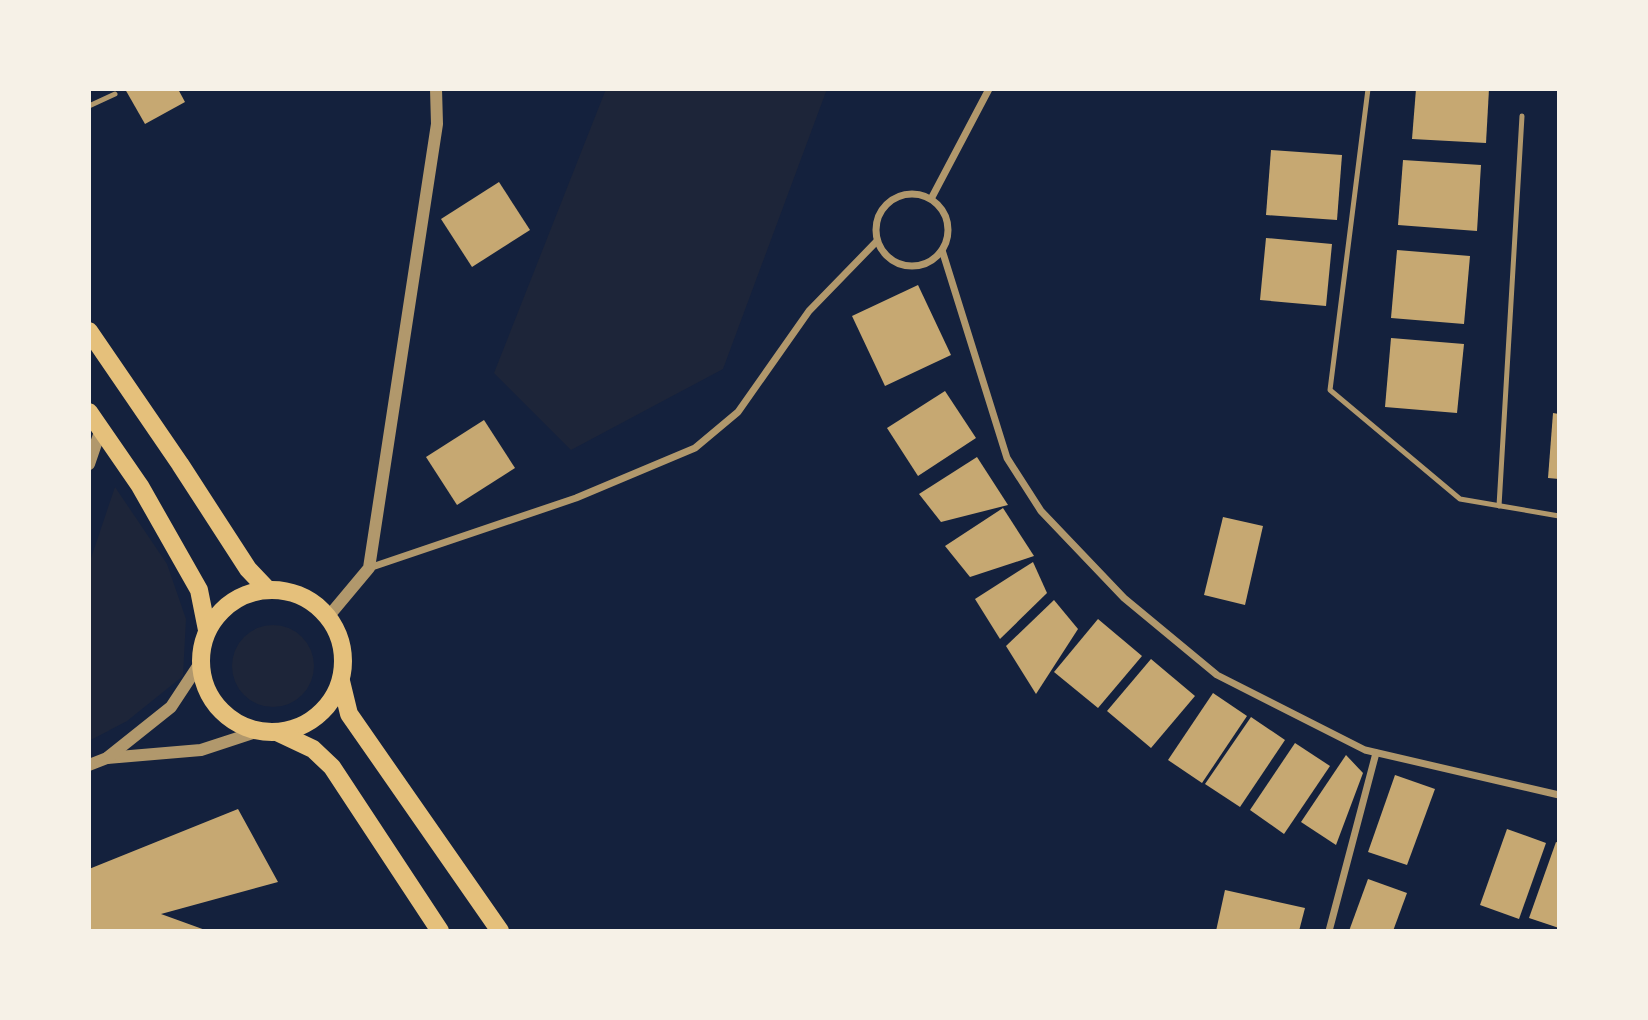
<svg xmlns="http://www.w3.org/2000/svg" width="1648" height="1020" viewBox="0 0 1648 1020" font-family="'Crimson Pro',serif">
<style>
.green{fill:#1d2539}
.building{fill:#c6a872}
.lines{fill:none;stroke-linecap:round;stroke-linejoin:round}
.service{stroke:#b1986c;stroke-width:5}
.minor{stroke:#b1986c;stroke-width:7}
.tertiary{stroke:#b1986c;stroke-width:12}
.primary{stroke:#e5c07b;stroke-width:18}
</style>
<rect width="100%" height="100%" fill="#14213d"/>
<g class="green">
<polygon points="606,89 827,89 723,369 571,450 494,373"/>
<polygon points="115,487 167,564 186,619 183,676 127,721 89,741 89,564"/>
<circle cx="273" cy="666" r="41"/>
</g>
<g class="building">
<polygon points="125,89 178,89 185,102 145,124"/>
<polygon points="1416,89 1489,89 1486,143 1412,139"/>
<polygon points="1271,150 1342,155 1337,220 1266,215"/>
<polygon points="1403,160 1481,165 1477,231 1398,225"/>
<polygon points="499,182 530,230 472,267 441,219"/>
<polygon points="1266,238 1332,244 1326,306 1260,300"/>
<polygon points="1397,250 1470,256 1464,324 1391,318"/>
<polygon points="918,285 951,355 885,386 852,316"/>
<polygon points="1391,338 1464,344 1457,413 1385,407"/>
<polygon points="945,391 976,438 918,476 887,428"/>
<polygon points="1553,413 1559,414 1559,479 1548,478"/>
<polygon points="484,420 515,468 457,505 426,457"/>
<polygon points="977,457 1008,505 941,522 919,494"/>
<polygon points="1003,508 1034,556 970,577 945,546"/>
<polygon points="1223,517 1263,526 1245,605 1204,595"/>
<polygon points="1033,562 1047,593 1000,639 975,599"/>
<polygon points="1054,600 1078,629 1036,694 1006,646"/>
<polygon points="1098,619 1142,656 1098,708 1054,672"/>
<polygon points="1151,659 1195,696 1151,748 1107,711"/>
<polygon points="1213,693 1247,716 1202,783 1168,760"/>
<polygon points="1251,717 1285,740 1240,807 1205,784"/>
<polygon points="1295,743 1330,766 1284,834 1250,810"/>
<polygon points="1346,755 1363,773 1336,845 1301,822"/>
<polygon points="1395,775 1435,789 1407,865 1368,852"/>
<polygon points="238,809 278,882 161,914 208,931 89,931 89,869"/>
<polygon points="1507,829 1546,843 1519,919 1480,905"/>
<polygon points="1556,842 1559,843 1559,928 1529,918"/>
<polygon points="1368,879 1407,893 1393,931 1349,931"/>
<polygon points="1225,890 1305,908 1299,931 1216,931"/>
</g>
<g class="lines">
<g class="service">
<polyline points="1368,89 1330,390 1460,499 1559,516"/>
<polyline points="89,106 115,94"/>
<polyline points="1499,506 1522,116"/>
</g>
<g class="minor">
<circle cx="912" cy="230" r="36"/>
<polyline points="931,199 989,89"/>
<polyline points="942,250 1007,458 1041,511 1124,598 1217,675 1365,750 1559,795"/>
<polyline points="369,568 576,498 695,448 738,412 809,311 877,241"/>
<polyline points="1329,931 1376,753"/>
</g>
<g class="tertiary">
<polyline points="89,464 101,429"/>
<polyline points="328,617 369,568 437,124 436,89"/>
<polyline points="107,758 201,750 259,731"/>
<polyline points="89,765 107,758 171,707 200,663"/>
</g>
<g class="primary">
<polyline points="89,331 180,464 248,569 267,589"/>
<polyline points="89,412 140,486 199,590 207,630"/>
<circle cx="272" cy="661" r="71"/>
<polyline points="341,681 349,714 500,931"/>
<polyline points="277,732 313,749 332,767 440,931"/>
</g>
</g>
<rect width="1648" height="1020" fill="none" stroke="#f6f1e7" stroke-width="182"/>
</svg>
